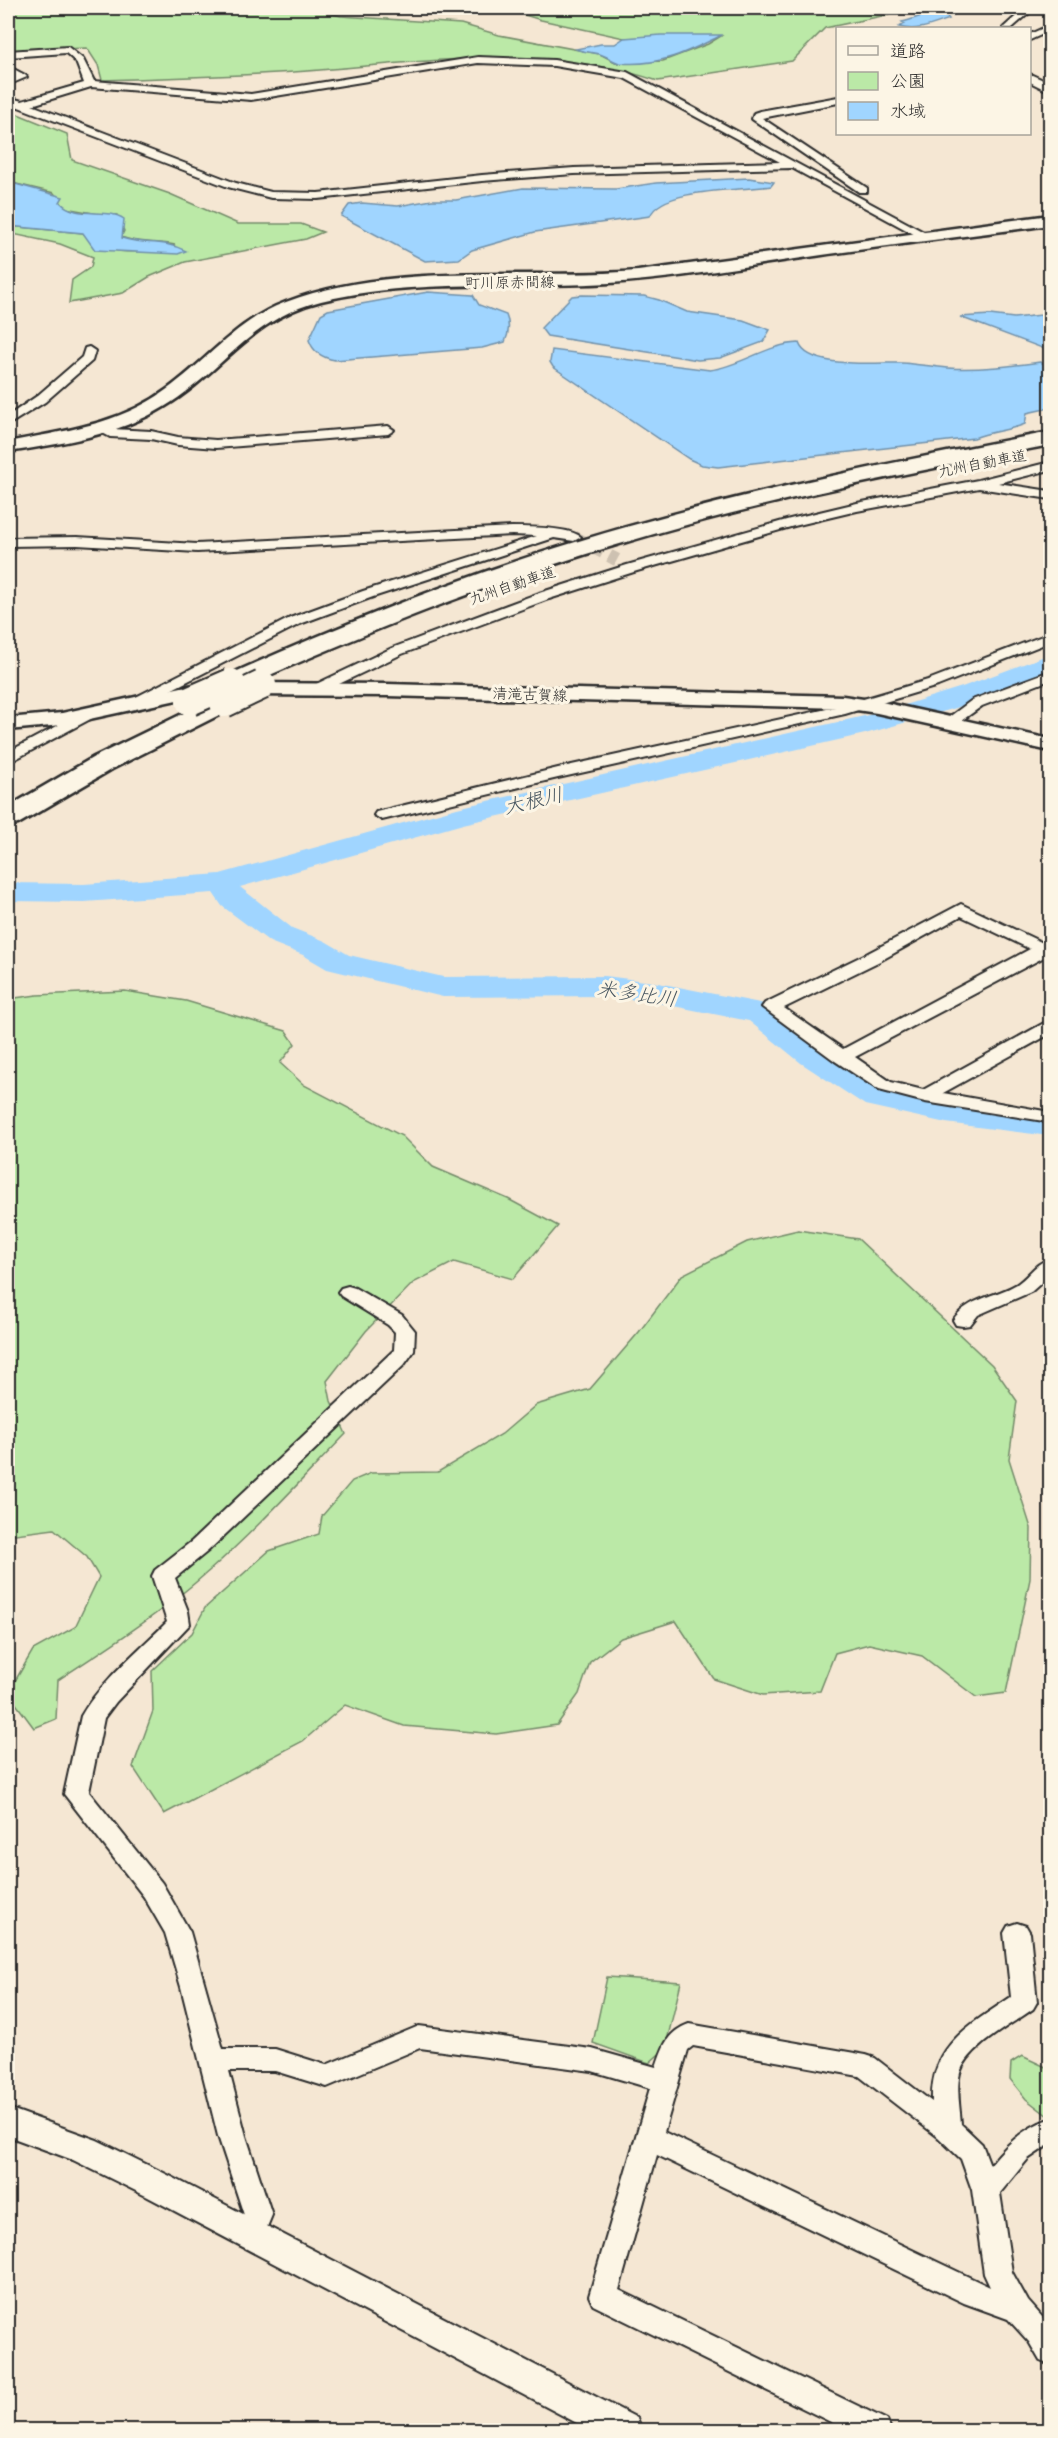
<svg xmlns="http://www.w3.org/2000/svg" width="1058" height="2438" viewBox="0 0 1058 2438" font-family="'Patrick Hand','Klee One',sans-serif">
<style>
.green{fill:#bbe9a7;stroke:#738a69;stroke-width:1.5}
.water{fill:#a0d5ff;stroke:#7191aa;stroke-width:1.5}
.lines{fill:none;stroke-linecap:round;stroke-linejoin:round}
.river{fill:#a0d5ff;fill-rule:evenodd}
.minor-tunnel{stroke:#cdc1b1;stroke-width:13;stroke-dasharray:13 7;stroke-linecap:butt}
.minor-casing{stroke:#2b2b2b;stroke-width:4}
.tertiary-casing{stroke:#2b2b2b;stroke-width:4}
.secondary-casing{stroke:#2b2b2b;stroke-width:5}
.motorway-casing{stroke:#2b2b2b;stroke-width:5}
.minor{fill:#fcf5e5;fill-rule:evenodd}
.tertiary{fill:#fcf5e5;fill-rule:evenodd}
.secondary{fill:#fcf5e5;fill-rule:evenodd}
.motorway{fill:#fcf5e5;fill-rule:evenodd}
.motorway-bridge-casing{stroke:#2b2b2b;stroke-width:32;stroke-linecap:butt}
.motorway-bridge{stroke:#fcf5e5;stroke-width:28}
.labels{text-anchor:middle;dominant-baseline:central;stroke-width:6;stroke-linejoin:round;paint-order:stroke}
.far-street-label{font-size:15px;fill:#2b2b2b;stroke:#fcf5e5}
.water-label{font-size:20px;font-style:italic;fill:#485660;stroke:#fcf5e5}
</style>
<rect width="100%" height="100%" fill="#f5e7d3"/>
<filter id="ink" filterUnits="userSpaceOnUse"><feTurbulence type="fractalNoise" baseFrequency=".0167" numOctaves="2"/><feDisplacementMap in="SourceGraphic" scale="12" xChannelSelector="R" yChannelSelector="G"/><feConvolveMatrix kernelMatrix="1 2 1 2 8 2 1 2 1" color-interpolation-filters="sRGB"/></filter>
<g filter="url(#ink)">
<g class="green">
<path d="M8 8H309L341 16 461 24 499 35 600 54 617 63 663 61 708 44 721 36 624 38 541 20 502 8H600L625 11 920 8 825 28 792 61 658 81C548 44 433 61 320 70 247 76 175 78 102 80L98 65 87 48 8 51Z"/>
<path d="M8 110 67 134 72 160 170 194 238 224H301L323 232 306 239 185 262 149 277 123 293 69 303 72 280 91 267 93 257 60 244 8 233V226L83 233C107 259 144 253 175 245 157 241 138 244 121 237L124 231 117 215 99 214 65 208 54 193 8 182Z"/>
<path d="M125 991 186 1001 286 1031 295 1044 280 1063 304 1085 402 1136 433 1167 508 1199 558 1226 513 1279 454 1262 413 1283 366 1331 327 1381 331 1401 346 1434C301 1480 258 1528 210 1570 163 1612 110 1646 58 1680L56 1719 34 1728 8 1693 33 1650 75 1627 99 1577 87 1557 54 1529 8 1535V999L37 995Z"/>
<polygon points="798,1230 858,1239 992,1365 1017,1401 1009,1459 1031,1528 1030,1579 1006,1693 976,1697 922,1656 869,1644 835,1653 820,1691 763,1695 714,1679 676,1621 621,1638 590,1662 579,1694 557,1725 496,1734 404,1726 345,1705 303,1741 164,1814 133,1767 153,1711 152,1671 192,1633 205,1608 269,1551 319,1534 322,1516 352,1481 371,1473 438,1472 502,1434 536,1405 590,1389 639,1332 682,1275 747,1242"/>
<polygon points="607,1977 681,1982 665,2049 649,2063 593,2043"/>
<polygon points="1022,2056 1050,2069 1048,2116 1026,2099 1010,2079 1011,2063"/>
</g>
<g class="water">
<path d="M945 9 954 11 951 12 953 15 946 16 949 19C932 25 917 32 899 27L905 24 902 22C915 19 930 12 945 9Z"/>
<path d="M661 35H722C690 51 658 67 620 63 613 62 606 55 599 54 591 52 583 52 576 49L601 44H615L624 38Z"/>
<path d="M749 178 774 182 771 186C744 191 662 187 650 216L535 232 472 250 459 259 425 261 341 216 349 205 362 203 398 206 432 200H456L523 188 616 189 656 183Z"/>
<path d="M8 182 63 197 60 202C76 220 106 207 124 219L122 238C145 246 161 238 186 251L178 254 95 250 83 233 8 226Z"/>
<path d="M428 292 473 295 479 305 506 315C510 324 509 333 505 342L482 348 335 360C323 358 313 352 309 340L321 314 328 310Z"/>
<polygon points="582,295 644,296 659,300 687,312 743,320 770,330 763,342 720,358 698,360 547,336 541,328 572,296"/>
<polygon points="1050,314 1050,351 960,317 990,315 1014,318"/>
<path d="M799 343C808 370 879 362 902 363 918 364 933 367 948 368 978 370 1010 366 1040 362L1050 366V408L1027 413 1025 424C1008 431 991 431 974 438L718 467 702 465 689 459 553 367 550 362 552 350 710 370C741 366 767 344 799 343Z"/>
</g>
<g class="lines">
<polygon class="river" points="1050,654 1050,672 956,708 865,734 463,824 240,887 292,928 325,941 349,955 443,977 605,976 653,982 760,1003 772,1006 825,1049 888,1090 946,1103 1050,1116 1050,1136 946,1123 865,1105 801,1063 749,1021 653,1002 605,996 443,997 327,969 303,955 270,942 222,906 213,893 84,902 8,901 8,883 84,884 220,874 457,808 882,712 962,687"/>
<polyline class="minor-tunnel" points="574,537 617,560"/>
<defs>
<g id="minor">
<polygon points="1025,8 1035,8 1012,28 1003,28"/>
<polygon points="1050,25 1050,31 1030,40 1030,34"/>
<path d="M68 47 83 59 94 81 251 94 478 57 554 60 627 72 933 237 931 239H923L792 168 574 174 482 181 318 199 271 198 228 187 8 103V97L22 101 84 83 76 62 66 53 8 57V51ZM478 63 554 66 624 78 780 162 574 168 482 175 318 193 271 192 236 183 32 105 91 87 251 100Z"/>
<polygon points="8,66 25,75 27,77 8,85 8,79 14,77 8,73"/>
<polygon points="838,97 838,103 762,118 867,188 867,192 859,192 752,119 754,113 760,111"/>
<polygon points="89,347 95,351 92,361 45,402 8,425 8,416 37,396 82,357 85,348"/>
<polygon points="99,424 112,429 151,431 178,437 216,440 388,426 394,430 388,434 216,448 178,445 151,439 110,437 93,428"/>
<polygon points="1050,462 1050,470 998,483 1050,491 1050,499 979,488 857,511 794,526 637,571 549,599 402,654 320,693 310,693 307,690 310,687 392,648 539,593 627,565 790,519 857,503 978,480"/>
<path d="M512 527C527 527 570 527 581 537L574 541 554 538 373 597 300 624 141 705 133 700 136 697 290 618 363 591 537 536 512 535 197 552 77 545 8 546V538L77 537 197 544Z"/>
<polygon points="1050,633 1050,642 938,686 845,714 558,778 382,820 374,815 376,812 558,768 836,707 928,680"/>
<polygon points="1050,671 1050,680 982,706 954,726 949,728 941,723 972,700"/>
<polygon points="93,707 101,712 98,715 8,763 8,752"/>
<path d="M961 904 1043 943 1050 941V954L855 1057 891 1082 923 1090 1044 1023 1050 1022V1034L943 1093 1050 1112V1122L925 1102 879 1090 835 1061 762 1007 765 1003 868 953ZM961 916 1030 949 843 1049 784 1008 880 961Z"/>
<path d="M1050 1259V1275L1031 1292 978 1315 970 1325 963 1326 956 1325 953 1320C968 1298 995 1297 1017 1284 1029 1276 1036 1262 1050 1259Z"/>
<path d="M348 1286 355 1288 402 1315 415 1331 414 1351 404 1365 208 1551 175 1578 188 1611 190 1624 116 1702 104 1718 89 1792 162 1883 190 1932 223 2049H275L326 2065 419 2026 592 2049 656 2067C663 2047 667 2032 689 2024L866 2055 875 2058 932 2102C930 2045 969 2026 1011 1997L1004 1933 1008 1926 1017 1923 1026 1926 1030 1933 1037 2002 1033 2009C1012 2024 968 2047 960 2073 956 2089 960 2108 961 2124L982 2144 990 2165C1006 2145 1026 2126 1050 2119V2144L1028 2159 1000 2193 1012 2272 1028 2301 1050 2326V2365L1040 2361 1029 2342 1008 2319 964 2303 657 2155 619 2290 887 2420 891 2430H847L593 2305 589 2296 650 2088 592 2071 420 2048 327 2087 275 2071H229L246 2136 272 2215 260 2244 250 2247 240 2244 236 2235 244 2215 218 2136 181 1987 165 1933 144 1897 64 1794 81 1716C102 1680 138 1651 167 1622L152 1576 155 1570 192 1541 394 1350 395 1332 388 1325 341 1296 338 1292 341 1288ZM693 2046 859 2076 938 2137 961 2159 972 2190 984 2274 990 2287 664 2132 688 2050Z"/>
</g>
<g id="tertiary">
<polygon points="1030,74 1050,83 1050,92 1030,82"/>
<polygon points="8,2108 97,2140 172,2177 637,2418 642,2430 590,2430 148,2197 73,2160 8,2136"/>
</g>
<g id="secondary">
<path d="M1050 215V225C974 235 898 244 822 255 752 265 681 278 610 283 514 289 416 278 321 301 249 319 223 372 164 407 118 435 60 444 8 452V442C62 431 119 425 166 390 207 361 237 320 286 302 394 261 524 280 638 271Z"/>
<polygon points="231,683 387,684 843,696 877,701 1050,739 1050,751 877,713 843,708 387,696 231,695 186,698 62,725 8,730 8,718 62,713 186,686"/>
</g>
<g id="motorway">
<path d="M1050 432V445C903 474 756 502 613 546 485 584 362 634 240 688L231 691 222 688 218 683 222 678C324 632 428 590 534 555 703 500 876 465 1050 432Z"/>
<polygon points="224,695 233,698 237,703 233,708 112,769 18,824 8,826 8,807 94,757 215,698"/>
</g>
</defs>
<use href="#minor" class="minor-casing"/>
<use href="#tertiary" class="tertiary-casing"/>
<use href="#secondary" class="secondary-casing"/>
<use href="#motorway" class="motorway-casing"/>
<use href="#minor" class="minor"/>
<use href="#tertiary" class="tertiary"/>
<use href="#secondary" class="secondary"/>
<use href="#motorway" class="motorway"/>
<defs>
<g id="motorway-bridge">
<polyline points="190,701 231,683"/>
<polyline points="224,703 262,685"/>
</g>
</defs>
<use href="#motorway-bridge" class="motorway-bridge-casing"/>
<use href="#motorway-bridge" class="motorway-bridge"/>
</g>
</g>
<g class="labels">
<g class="far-street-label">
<text transform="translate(510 282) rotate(-1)">町川原赤間線</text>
<text transform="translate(982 463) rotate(-11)">九州自動車道</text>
<text transform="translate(512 585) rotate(-19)">九州自動車道</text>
<text transform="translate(530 694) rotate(2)">清滝古賀線</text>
</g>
<g class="water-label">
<text transform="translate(533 800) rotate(-13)">大根川</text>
<text transform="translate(637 993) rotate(8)">米多比川</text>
</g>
</g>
<rect width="1058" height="2438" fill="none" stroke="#fcf5e5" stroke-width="30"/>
<rect x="15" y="15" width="1028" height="2408" fill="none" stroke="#2b2b2b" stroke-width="2" filter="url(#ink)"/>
<rect x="836" y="27" width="195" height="108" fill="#fcf5e5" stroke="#a8a49b" stroke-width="1.5"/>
<rect x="848" y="46" width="30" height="9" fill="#fcf5e5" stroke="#a8a49b" stroke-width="1.5"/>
<text x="890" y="57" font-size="18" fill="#2b2b2b">道路</text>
<rect x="848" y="72" width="30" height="18" fill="#bbe9a7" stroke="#a8a49b" stroke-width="1.5"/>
<text x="890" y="87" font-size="18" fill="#2b2b2b">公園</text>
<rect x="848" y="102" width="30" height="18" fill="#a0d5ff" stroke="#a8a49b" stroke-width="1.5"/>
<text x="890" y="117" font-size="18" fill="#2b2b2b">水域</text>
</svg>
